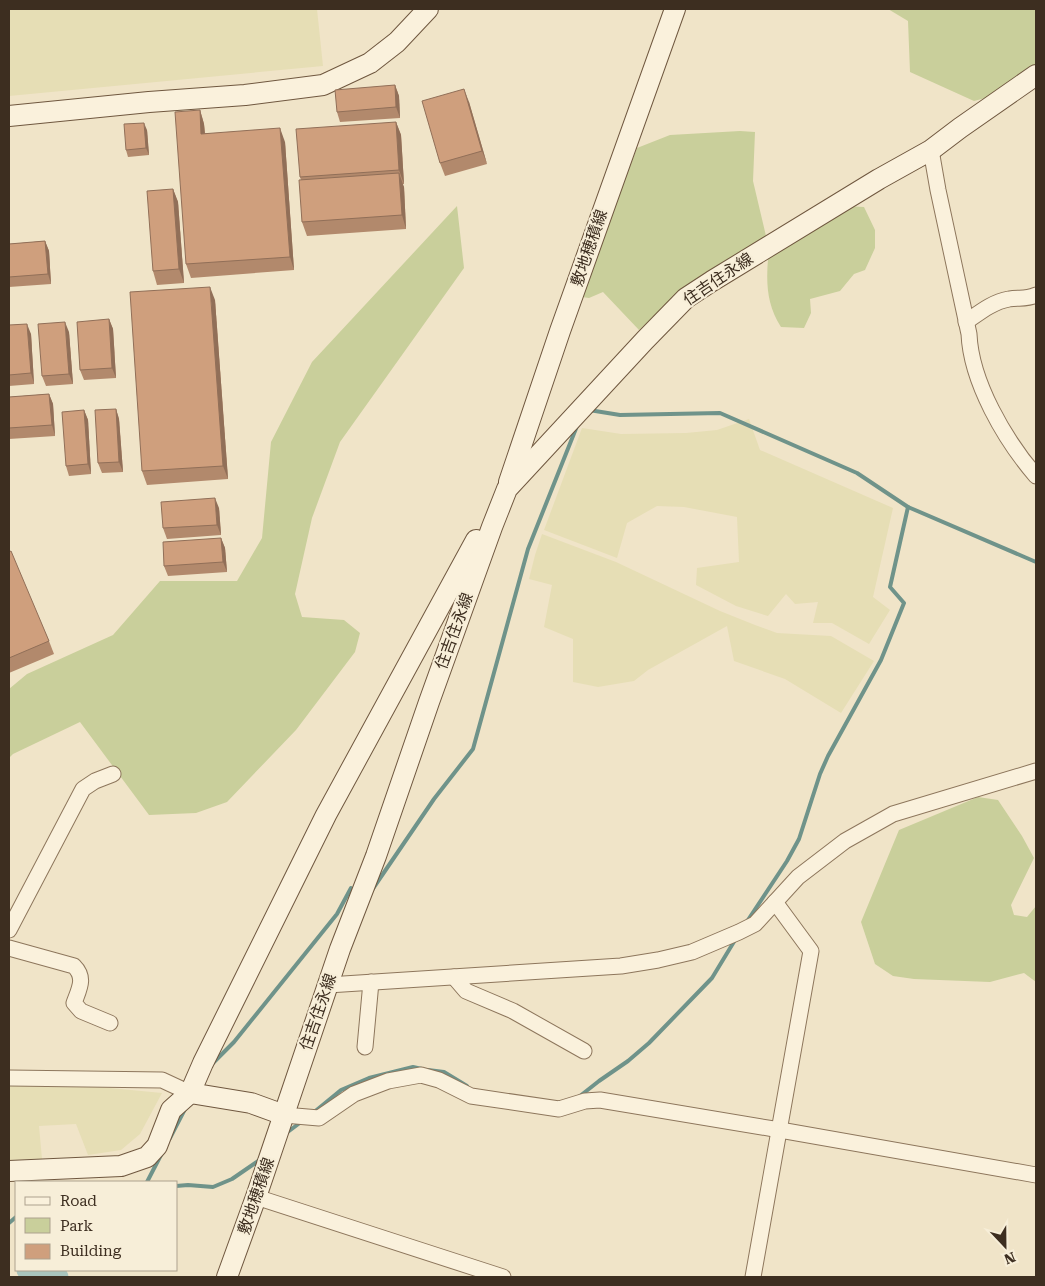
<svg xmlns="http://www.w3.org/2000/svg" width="1045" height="1286" viewBox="0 0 1045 1286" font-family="'Roboto Serif','Noto Sans JP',serif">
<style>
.farmland{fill:#e6deb5}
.green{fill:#c9cf9b}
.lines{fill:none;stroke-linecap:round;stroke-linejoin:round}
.stream{stroke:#6f938a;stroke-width:4}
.river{stroke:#a9c4bc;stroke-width:21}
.street-casing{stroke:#8d765c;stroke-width:17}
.secondary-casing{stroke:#6f573f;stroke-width:22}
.street{stroke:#faf1dc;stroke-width:15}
.secondary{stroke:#faf1dc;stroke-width:20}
.wall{fill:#b2896c}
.shaded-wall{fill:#916f58}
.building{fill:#cf9f7d;stroke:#916f58}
.labels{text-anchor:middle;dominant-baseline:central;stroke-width:4;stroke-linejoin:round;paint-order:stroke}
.street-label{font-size:16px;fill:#3d2e20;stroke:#f7eed8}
</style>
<rect width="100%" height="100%" fill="#f0e4c8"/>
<g class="farmland">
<polygon points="9,9 317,9 323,66 9,96"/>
<polygon points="749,419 760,450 893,508 873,597 890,610 869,644 832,623 813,623 818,602 795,604 786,594 768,616 736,606 696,585 697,568 739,562 737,517 684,507 657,506 627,523 617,558 544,530 582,428 621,434 686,433 717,430"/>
<polygon points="542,534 616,562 720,611 755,625 777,633 831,636 874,661 841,713 785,679 734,661 727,626 648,670 634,681 598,687 573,682 573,639 544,627 552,585 529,579 535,555"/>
<polygon points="9,1083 69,1084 162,1093 140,1134 121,1150 88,1155 76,1124 39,1126 42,1159 9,1160"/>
</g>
<g class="green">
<polygon points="888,9 1036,9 1036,75 1016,90 974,101 910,72 908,21"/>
<polygon points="740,131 755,132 753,181 766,236 754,248 680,292 639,330 603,292 589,298 582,297 586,281 637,148 670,135"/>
<polygon points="457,206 464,268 340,442 312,518 295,594 302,617 344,620 360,633 355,652 296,730 227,802 196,813 149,815 80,722 13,754 9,758 9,689 27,674 113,635 160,581 237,581 262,538 271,442 312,362"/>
<path d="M846 206 864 207 875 230V248L865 270 854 274 840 291 810 299 811 313 804 328 781 327C767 305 766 284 768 259L764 256Z"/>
<polygon points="978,797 998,800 1022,836 1034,858 1011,905 1014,915 1027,917 1036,906 1036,982 1024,973 990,982 914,979 893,976 875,964 861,922 899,830"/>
</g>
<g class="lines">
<g class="stream">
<polyline points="589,410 620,415 720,413 857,473 908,507 1036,562"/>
<polyline points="372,890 434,799 473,749 528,549 577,426"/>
<polyline points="746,923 787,861 799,839 820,774 828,756 881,660 904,603 890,587 908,507"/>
<polyline points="213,1063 234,1042 337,914 351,888"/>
<polyline points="428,1070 444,1072 467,1086"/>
<polyline points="580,1096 599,1081 628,1061 649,1043 712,978 735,940"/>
<polyline points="313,1113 341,1090 369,1078 413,1067 422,1069"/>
<polyline points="285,1134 301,1122"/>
<polyline points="170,1138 185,1109"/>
<polyline points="147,1182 162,1153"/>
<polyline points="176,1186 188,1185 213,1187 232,1179 261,1159"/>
<polyline points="9,1223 16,1217"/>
</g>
<polyline class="river" points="27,1270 58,1277"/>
<defs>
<g id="street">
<path d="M931 150 938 190 969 334C971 382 1005 440 1036 476"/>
<path d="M966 322C979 313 992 302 1009 299 1019 297 1025 300 1036 295"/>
<polyline points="9,930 83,789 95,781 113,774"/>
<path d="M9 948 74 966C86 978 79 989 74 1003L81 1011 110 1023"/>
<polyline points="454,977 466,991 513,1011 584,1051"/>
<polyline points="328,985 621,966 658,960 692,952 739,932 755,924 798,877 845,841 893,814 1036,771"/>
<polyline points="365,1047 371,982"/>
<polyline points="9,1078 162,1080 190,1093"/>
<polyline points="284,1115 319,1118 354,1094 388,1081 421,1075 439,1080 471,1096 559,1109 585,1101 600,1100 780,1130 1036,1175"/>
<polyline points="256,1197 503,1277"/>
<polyline points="753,1277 811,951 775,902"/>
</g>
<g id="secondary">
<polyline points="9,116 149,102 245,95 323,85 370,63 397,42 428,9"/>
<polyline points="509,482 560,331 675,9"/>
<polyline points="190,1093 203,1063 326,815 476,540"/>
<polyline points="9,1171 121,1166 147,1157 157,1146 171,1110 190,1093 251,1103 284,1115"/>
<polyline points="227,1277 256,1197 340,949 376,856 429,702 492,527 507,489 645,340 686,298 712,281 879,179 931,150 960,128 1036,75"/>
</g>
</defs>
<use href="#street" class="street-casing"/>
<use href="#secondary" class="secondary-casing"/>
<use href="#street" class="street"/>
<use href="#secondary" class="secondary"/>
</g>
<g class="wall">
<polygon points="395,85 399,96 400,118 340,122 337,112"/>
<polygon points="469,102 487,164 445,176 440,163"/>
<polygon points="200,110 204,124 205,133 285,142 294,270 191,278 186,264"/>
<polygon points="396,122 401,135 404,184 402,184 404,187 406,229 307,236 302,222 301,180 300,177"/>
<polygon points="147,130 149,155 128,157 126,150"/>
<polygon points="173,189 178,202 184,283 157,285 153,271"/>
<polygon points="45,241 49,251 51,284 9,287 9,244"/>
<polygon points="215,300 228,479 147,485 142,471"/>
<polygon points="109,319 113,329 116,378 84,380 80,370"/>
<polygon points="9,325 31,334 34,384 9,386"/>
<polygon points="69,332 73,384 46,386 42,376"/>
<polygon points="49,394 53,404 55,436 9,439 9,397"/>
<polygon points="116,409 119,419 123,472 102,473 98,463"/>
<polygon points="84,410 88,420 91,474 69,476 66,466"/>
<polygon points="219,508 221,535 167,539 163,528"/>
<polygon points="221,538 225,548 227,572 168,576 164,566"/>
<polygon points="9,552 49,641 54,654 9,673"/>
</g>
<g class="shaded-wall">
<polygon points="395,85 399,96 400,118 396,107"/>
<polygon points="464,89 469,102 487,164 482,151"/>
<polygon points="200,110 204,124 206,147 201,134"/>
<polygon points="396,122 401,135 404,184 399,170"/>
<polygon points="144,123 147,130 149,155 146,148"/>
<polygon points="280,128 285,142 294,270 290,257"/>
<polygon points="399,173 404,187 406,229 402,215"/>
<polygon points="173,189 178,202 184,283 179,269"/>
<polygon points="45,241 49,251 51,284 48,274"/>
<polygon points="210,287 215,300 228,479 223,466"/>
<polygon points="109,319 113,329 116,378 112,368"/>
<polygon points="65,322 69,332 73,384 69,374"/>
<polygon points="27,324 31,334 34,384 31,373"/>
<polygon points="49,394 53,404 55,436 52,425"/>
<polygon points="116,409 119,419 123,472 119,462"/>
<polygon points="84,410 88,420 91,474 88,464"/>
<polygon points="215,498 219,508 221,535 217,525"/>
<polygon points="221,538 225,548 227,572 223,562"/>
</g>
<g class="building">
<polygon points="395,85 396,107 337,112 335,90"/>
<polygon points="464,89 482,151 440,163 422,101"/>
<polygon points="200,110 201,134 280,128 290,257 186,264 175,112"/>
<polygon points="396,122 399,170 300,177 296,129"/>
<polygon points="144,123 146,148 126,150 124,124"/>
<polygon points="399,173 402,215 302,222 299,180"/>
<polygon points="173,189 179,269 153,271 147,191"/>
<polygon points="45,241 48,274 9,277 9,244"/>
<polygon points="210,287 223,466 142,471 130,292"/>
<polygon points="109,319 112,368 80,370 77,322"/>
<polygon points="65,322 69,374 42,376 38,324"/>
<polygon points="27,324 31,373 9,375 9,325"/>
<polygon points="49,394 52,425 9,428 9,397"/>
<polygon points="116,409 119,462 98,463 95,410"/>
<polygon points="84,410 88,464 66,466 62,412"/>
<polygon points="215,498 217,525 163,528 161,502"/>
<polygon points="221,538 223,562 164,566 163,542"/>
<polygon points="11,551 49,641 9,658 9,552"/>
</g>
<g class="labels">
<g class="street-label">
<text transform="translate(589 248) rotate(-71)">敷地穂積線</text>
<text transform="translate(718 279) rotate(-34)">住吉住永線</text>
<text transform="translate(454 631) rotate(-70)">住吉住永線</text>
<text transform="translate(318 1012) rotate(-71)">住吉住永線</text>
<text transform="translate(256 1196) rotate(-71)">敷地穂積線</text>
</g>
</g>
<rect width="1045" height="1286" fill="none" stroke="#3d2e20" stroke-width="20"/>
<rect x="15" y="1181" width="162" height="90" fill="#f7eed8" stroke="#ada18e"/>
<rect x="25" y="1197" width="25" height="8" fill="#faf1dc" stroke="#ada18e"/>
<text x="60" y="1206" font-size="15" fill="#3d2e20">Road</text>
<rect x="25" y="1218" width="25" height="15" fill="#c9cf9b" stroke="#ada18e"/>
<text x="60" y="1231" font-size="15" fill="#3d2e20">Park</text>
<rect x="25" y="1244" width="25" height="15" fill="#cf9f7d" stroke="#ada18e"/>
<text x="60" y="1256" font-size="15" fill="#3d2e20">Building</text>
<g transform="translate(1005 1246) rotate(158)" stroke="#f7eed8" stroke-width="4" paint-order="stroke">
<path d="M0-4L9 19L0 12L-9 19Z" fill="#3d2e20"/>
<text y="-8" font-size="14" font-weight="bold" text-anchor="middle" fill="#3d2e20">N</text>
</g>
</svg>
